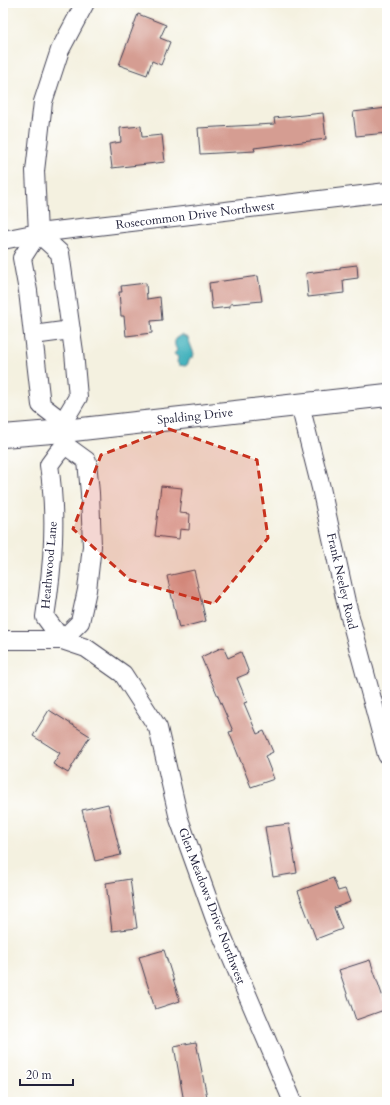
<svg xmlns="http://www.w3.org/2000/svg" width="390" height="1105" viewBox="0 0 390 1105" font-family="Cardo,serif">
<style>
.water{fill:#40b0bb;stroke:#31697b}
.building{fill:#d59d92}
.lines{fill:none;stroke-linecap:round;stroke-linejoin:round}
.minor-casing{stroke:#424154;stroke-width:20}
.secondary-casing{stroke:#424154;stroke-width:24}
.minor{stroke:#fff;stroke-width:18}
.secondary{stroke:#fff;stroke-width:22}
.marked{fill:#c8321e;fill-opacity:0.2;stroke:#c8321e;stroke-width:3;stroke-dasharray:8 5;stroke-linejoin:round}
.labels{text-anchor:middle;dominant-baseline:central;stroke-width:3;stroke-linejoin:round;paint-order:stroke}
.street-label{font-size:12px;fill:#22223b;stroke:#fff}
</style>
<rect width="100%" height="100%" fill="#fff"/>
<filter id="ink" filterUnits="userSpaceOnUse"><feTurbulence type="fractalNoise" baseFrequency=".025" numOctaves="2"/><feDisplacementMap in="SourceGraphic" scale="8" xChannelSelector="R" yChannelSelector="G"/><feConvolveMatrix kernelMatrix="1 2 1 2 8 2 1 2 1" color-interpolation-filters="sRGB"/></filter>
<filter id="wash" filterUnits="userSpaceOnUse"><feTurbulence type="fractalNoise" baseFrequency=".012" numOctaves="4" result="noise"/><feDisplacementMap in="SourceGraphic" scale="16" xChannelSelector="R" yChannelSelector="G"/><feGaussianBlur stdDeviation="0.9" result="paint"/><feColorMatrix in="noise" values="0 0 0 0 0 0 0 0 0 0 0 0 0 0 0 0 0 1.4 0 .05"/><feComposite in="paint" operator="in"/></filter>
<g filter="url(#wash)">
<rect width="100%" height="100%" fill="#f4f1e0"/>
<path class="water" d="M181 335 188 338 194 354 193 357 190 359 187 365 185 366 179 365 177 362 178 357 174 354 177 350C173 344 174 338 181 335Z"/>
<g id="blocks">
<g class="building">
<polygon points="138,14 166,25 160,38 170,42 161,65 152,61 147,75 119,65"/>
<polygon points="387,108 387,133 356,136 353,112"/>
<polygon points="323,113 326,139 254,148 255,151 200,154 198,128 275,124 274,118"/>
<polygon points="141,126 142,137 162,135 165,162 112,168 109,144 121,142 120,128"/>
<polygon points="357,265 358,278 343,280 344,293 308,297 306,273 340,269 340,267"/>
<polygon points="258,276 262,301 230,304 230,307 212,309 209,283"/>
<polygon points="146,283 147,299 160,297 162,320 151,321 152,333 126,336 124,316 121,316 119,292 122,292 121,286"/>
<polygon points="161,486 182,488 179,513 190,514 189,530 180,529 179,539 155,536"/>
<polygon points="194,570 206,621 179,628 167,576"/>
<polygon points="223,647 228,658 241,652 249,673 237,678 247,702 244,703 257,734 264,731 273,752 265,756 274,779 251,787 229,732 233,731 201,657"/>
<polygon points="49,710 90,736 68,773 53,764 60,753 33,736"/>
<polygon points="108,804 121,855 95,861 82,810"/>
<polygon points="289,824 297,873 273,877 265,827"/>
<polygon points="333,878 338,891 345,889 350,902 334,908 342,929 316,939 298,891"/>
<polygon points="130,879 137,928 112,931 106,883"/>
<polygon points="164,950 180,1001 155,1009 139,957"/>
<polygon points="370,960 387,1009 356,1020 339,970"/>
<polygon points="196,1042 207,1097 184,1102 174,1046"/>
</g>
</g>
</g>
<g filter="url(#ink)">
<use href="#blocks" fill-opacity="0" stroke="#424154" stroke-width="1"/>
<g class="lines">
<defs>
<g id="minor">
<path d="M38 233 60 253 74 352 78 397 63 422 65 445 57 454 49 465C57 516 53 566 45 617L62 640"/>
<polyline points="3,240 38,233 387,192"/>
<polyline points="33,335 71,330"/>
<polyline points="300,405 321,488 346,602 387,755"/>
<polyline points="63,422 41,405 28,291 22,258 38,233 35,171 43,102 60,50 85,3"/>
<polyline points="3,640 62,640 86,648 123,674 158,728 179,819 215,919 293,1102"/>
<polyline points="62,640 80,622 87,590 92,546 90,493 87,461 65,445"/>
</g>
<polyline id="secondary" points="3,436 64,431 387,395"/>
</defs>
<use href="#minor" class="minor-casing"/>
<use href="#secondary" class="secondary-casing"/>
<use href="#minor" class="minor"/>
<use href="#secondary" class="secondary"/>
</g>
</g>
<path class="marked" d="M169 429 257 460 268 538 214 604 130 580 73 529 101 455Z"/>
<g class="labels">
<g class="street-label">
<text transform="translate(195 215) rotate(-7)">Rosecommon Drive Northwest</text>
<text transform="translate(195 416) rotate(-6)">Spalding Drive</text>
<text transform="translate(49 565) rotate(-85)">Heathwood Lane</text>
<text transform="translate(342 581) rotate(77)">Frank Neeley Road</text>
<text transform="translate(212 906) rotate(69)">Glen Meadows Drive Northwest</text>
</g>
</g>
<rect width="390" height="1105" fill="none" stroke="#fff" stroke-width="16"/>
<path d="M20 1079v6h53v-6" fill="none" stroke="#22223b" stroke-width="2"/>
<text x="26" y="1079" font-size="12" fill="#22223b" stroke="#ffffff" stroke-width="3" paint-order="stroke">20 m</text>
</svg>
